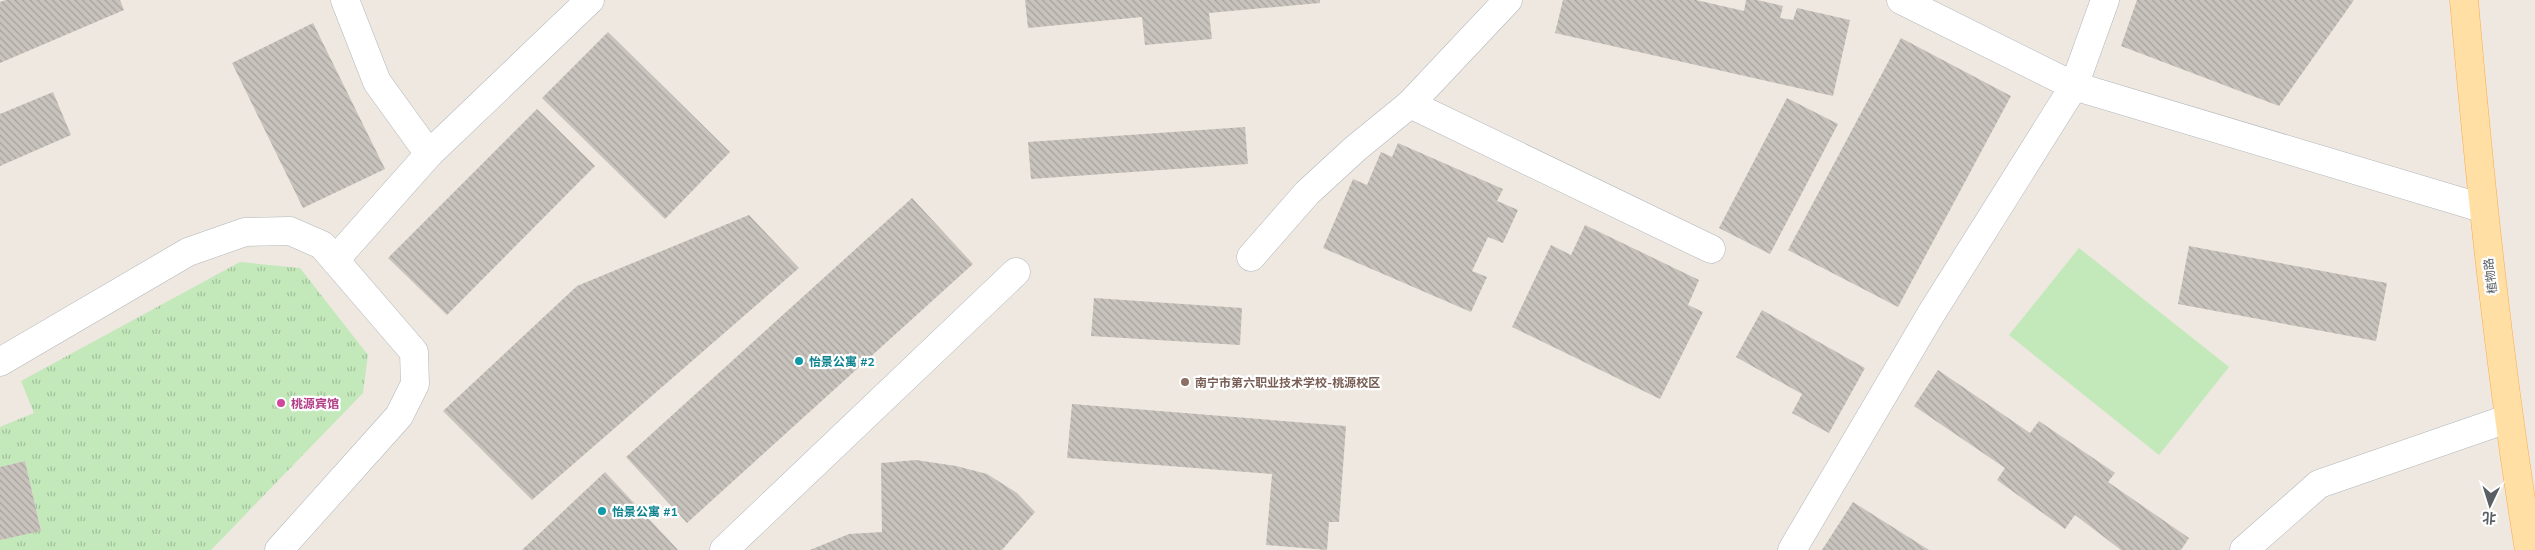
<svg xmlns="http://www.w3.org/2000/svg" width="2535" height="550" viewBox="0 0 2535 550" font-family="Mulish,'Noto Sans SC',sans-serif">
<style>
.grass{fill:#c3e8ba}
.park{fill:url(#park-tufts)}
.building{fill:url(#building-back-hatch)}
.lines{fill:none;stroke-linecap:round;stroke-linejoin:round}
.minor-casing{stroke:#b2b6ba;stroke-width:29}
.major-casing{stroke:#fdaa4a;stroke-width:29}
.minor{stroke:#fff;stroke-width:28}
.major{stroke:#ffdfa4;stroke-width:28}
.culture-dot{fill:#0f9aa8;stroke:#fff;stroke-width:2}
.education-dot{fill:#8d6e63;stroke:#fff;stroke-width:2}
.hotel-dot{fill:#d1479c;stroke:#fff;stroke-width:2}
.labels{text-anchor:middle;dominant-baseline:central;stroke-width:4.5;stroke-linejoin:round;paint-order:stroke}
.street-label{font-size:12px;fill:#595f63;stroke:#fff}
.culture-label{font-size:12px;font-weight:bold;fill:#0d838f;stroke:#fff;text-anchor:start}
.education-label{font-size:12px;font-weight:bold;fill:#785e54;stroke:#fff;text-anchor:start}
.hotel-label{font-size:12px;font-weight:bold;fill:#b23c85;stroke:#fff;text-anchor:start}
</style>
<defs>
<pattern id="park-tufts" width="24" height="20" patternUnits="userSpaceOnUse" patternTransform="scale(1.25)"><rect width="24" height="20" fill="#c3e8ba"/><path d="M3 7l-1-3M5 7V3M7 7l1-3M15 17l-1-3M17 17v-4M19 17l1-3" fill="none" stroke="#a1bf9b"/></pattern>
<pattern id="building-back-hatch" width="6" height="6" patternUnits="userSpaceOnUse" patternTransform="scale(1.25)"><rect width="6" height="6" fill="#c9c3bd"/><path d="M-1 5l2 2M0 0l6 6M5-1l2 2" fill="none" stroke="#a6a29d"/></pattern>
</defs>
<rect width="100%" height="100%" fill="#eee8e0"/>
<polygon class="grass" points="2079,248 2229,367 2159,455 2009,335"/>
<polygon class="park" points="240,262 300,268 368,355 363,393 211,550 0,550 0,540 41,530 25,461 0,467 0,427 34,413 21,381"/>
<g class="building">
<polygon points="6,0 120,0 124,10 0,63 0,2"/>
<polygon points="1025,0 1320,0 1320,3 1209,13 1212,39 1145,45 1142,17 1028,28"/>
<polygon points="1563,0 1696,0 1744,11 1746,0 1757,0 1783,6 1780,18 1793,20 1797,8 1850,20 1833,96 1555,33"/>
<polygon points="2137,0 2354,0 2279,106 2121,46"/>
<polygon points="313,23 385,169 303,208 232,63"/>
<polygon points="608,32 730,152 665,219 542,98"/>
<polygon points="1901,38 2011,96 1898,307 1788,250"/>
<polygon points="53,92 71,135 0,166 0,114"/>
<polygon points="1787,98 1838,124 1770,254 1719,228"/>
<polygon points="537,109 595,166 447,315 388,258"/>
<polygon points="1245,127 1248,164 1031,179 1028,142"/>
<polygon points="1398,143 1503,189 1497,201 1518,210 1503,243 1488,237 1472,271 1487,277 1471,312 1323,248 1353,179 1367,185 1381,152 1392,157"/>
<polygon points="912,198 973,264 687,523 626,457"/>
<polygon points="749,215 799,268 532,500 443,411 577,286"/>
<polygon points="1585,225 1699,280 1688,305 1703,312 1660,399 1512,327 1551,245 1571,255"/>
<polygon points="2189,246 2387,283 2376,341 2178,304"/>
<polygon points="1094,298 1242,308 1240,345 1091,336"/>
<polygon points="1762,310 1865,368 1829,433 1792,413 1802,394 1736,357"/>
<polygon points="1938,370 2030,433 2039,421 2115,473 2108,482 2189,538 2181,550 2121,550 2075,515 2065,529 1997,480 2005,468 1914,406"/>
<polygon points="1072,404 1346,426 1339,522 1329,522 1327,550 1266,545 1272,474 1067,458"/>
<polygon points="916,460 956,466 987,474 1017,493 1035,512 1002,550 810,550 849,534 882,532 881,463"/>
<polygon points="25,461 41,531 0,540 0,467"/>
<polygon points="605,472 678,550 522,550"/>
<polygon points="1853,502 1929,550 1822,550"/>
</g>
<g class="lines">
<defs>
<g id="minor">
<polyline points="345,0 377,82 429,154"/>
<polyline points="1901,0 2074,86 2482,208"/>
<polyline points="1410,104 1711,249"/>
<polyline points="1251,257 1307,193 1356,148 1410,104 1508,0"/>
<polyline points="335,260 429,154 590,0"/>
<polyline points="0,362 188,252 245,232 290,231 322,245 414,352 415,384 399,416 279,550"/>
<polyline points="724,550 1016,272"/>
<polyline points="1792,550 1931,314 2074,86 2105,0"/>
<polyline points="2244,550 2319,484 2507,419"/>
</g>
<path id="major" d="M2464 0C2480 184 2499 367 2529 550"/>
</defs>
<use href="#minor" class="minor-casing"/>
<use href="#major" class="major-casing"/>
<use href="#minor" class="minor"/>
<use href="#major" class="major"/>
</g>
<g class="culture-dot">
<circle cx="799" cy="361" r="5"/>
<circle cx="602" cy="511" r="5"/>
</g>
<circle class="education-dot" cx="1185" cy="382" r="5"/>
<circle class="hotel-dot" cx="281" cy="403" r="5"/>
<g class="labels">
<g class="street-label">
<text transform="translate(2490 276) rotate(-97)">植物路</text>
</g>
<g class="culture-label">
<text x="809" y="361">怡景公寓 #2</text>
<text x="612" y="511">怡景公寓 #1</text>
</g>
<g class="education-label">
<text x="1195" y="382">南宁市第六职业技术学校-桃源校区</text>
</g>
<g class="hotel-label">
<text x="291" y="403">桃源宾馆</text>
</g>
</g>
<g transform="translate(2490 505) rotate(184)" stroke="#ffffff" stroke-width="4" paint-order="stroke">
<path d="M0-4L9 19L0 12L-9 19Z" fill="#595f63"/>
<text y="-8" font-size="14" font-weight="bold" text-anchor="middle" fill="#595f63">北</text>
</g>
</svg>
